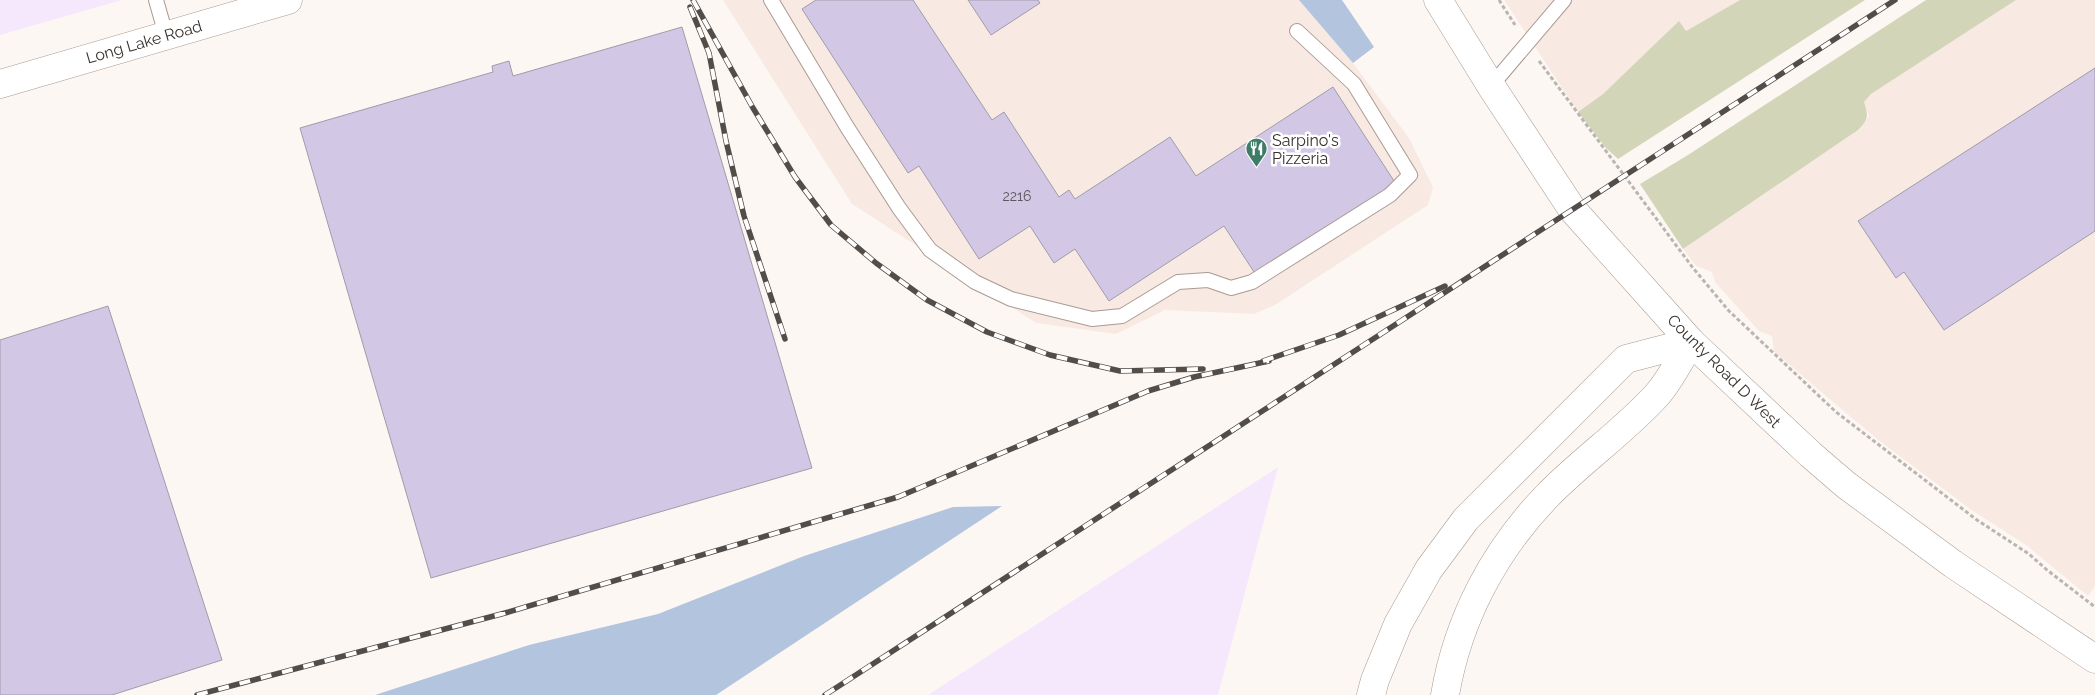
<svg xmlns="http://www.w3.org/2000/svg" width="2095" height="695" viewBox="0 0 2095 695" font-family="Raleway,sans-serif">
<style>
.built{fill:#f8eae2}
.industrial{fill:#f6e8fc}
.green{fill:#d3d5b8}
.water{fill:#b3c4df}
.building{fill:#d2c8e6;stroke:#a09ba9}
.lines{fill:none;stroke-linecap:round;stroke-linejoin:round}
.lane-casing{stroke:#a99a92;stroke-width:16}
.secondary-casing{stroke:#a99a92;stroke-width:29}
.highway-casing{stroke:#a99a92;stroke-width:29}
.path{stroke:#bbb5b1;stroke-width:3;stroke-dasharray:4 2.5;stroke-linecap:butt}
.lane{stroke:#fff;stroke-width:14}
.secondary{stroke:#fff;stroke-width:28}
.highway{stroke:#fff;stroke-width:28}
.rail-casing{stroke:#534d49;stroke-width:5.5}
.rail{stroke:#fff;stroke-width:4;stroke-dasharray:11;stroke-linecap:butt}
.labels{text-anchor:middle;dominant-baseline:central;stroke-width:5;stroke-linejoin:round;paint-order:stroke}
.number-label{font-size:14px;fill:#5e575b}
.street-label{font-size:16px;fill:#37312d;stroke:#fff}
.poi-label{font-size:16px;fill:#37312d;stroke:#fff;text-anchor:start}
</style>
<rect width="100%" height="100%" fill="#fdf7f3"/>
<g class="built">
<polygon points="723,0 1299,0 1353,63 1409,138 1433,187 1428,205 1275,305 1254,314 1165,310 1116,334 1036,323 852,204"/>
<polygon points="1504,0 1740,0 1686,31 1679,22 1603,94 1578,112"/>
<polygon points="2016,0 2095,0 2095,586 2088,596 2026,545 1970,509 1877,439 1820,391 1774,351 1772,336 1759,331 1715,282 1712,272 1696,266 1683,249 1858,130 1869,116 1864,102 1871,94"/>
</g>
<g class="industrial">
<polygon points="0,0 122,0 0,35"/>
<polygon points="1278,467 1218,695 928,695"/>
</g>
<g class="green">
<polygon points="1740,0 1865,0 1618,159 1606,148 1578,112 1603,94 1679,21 1686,31"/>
<path d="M1926 0H2016L1871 94 1864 102C1869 116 1868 120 1858 130L1683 249 1640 184 1688 155Z"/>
</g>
<g class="water">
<polygon points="1299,0 1342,0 1374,47 1353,63"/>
<polygon points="1002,506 716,695 375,695 529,645 658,614 804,556 953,507"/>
</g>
<g class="building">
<polygon points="816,0 913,0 992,120 1004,112 1059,197 1069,190 1075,199 1170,137 1196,176 1333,87 1396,184 1256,275 1224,226 1109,301 1075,249 1054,263 1030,226 979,259 919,166 908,173 802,9"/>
<polygon points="968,0 1038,0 1040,3 991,35"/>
<polygon points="682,27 812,468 431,578 300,128 493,72 492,66 509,61 513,76"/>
<polygon points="2095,68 2095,231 1944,330 1904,272 1896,278 1858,221"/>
<polygon points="108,306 222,660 112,695 0,695 0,340"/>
</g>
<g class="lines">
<defs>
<g id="lane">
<polyline points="156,0 166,35"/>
<polyline points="771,0 847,127 899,208 930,250 975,282 1011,299 1092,319 1122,316 1178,282 1208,280 1231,288 1252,282 1390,195 1410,175 1354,84 1297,31"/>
<polyline points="1491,86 1564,0"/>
</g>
<g id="secondary">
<polyline points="1438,0 1491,86 1572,209 1691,342 1810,454 1846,485 1953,564 2095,659"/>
<polyline points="0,84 288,0"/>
</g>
<g id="highway">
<polyline points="1371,695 1375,680 1398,624 1429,569 1466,519 1626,359 1691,342"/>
<path d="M1445 695C1458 619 1494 551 1547 496 1581 461 1623 432 1656 396 1670 381 1680 359 1691 342"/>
</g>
</defs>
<use href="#lane" class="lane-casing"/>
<use href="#secondary" class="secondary-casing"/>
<use href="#highway" class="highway-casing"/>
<g class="path">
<polyline points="1499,0 1515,25"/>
<polyline points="1539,61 1693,268 1729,311 1836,412 1977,520 2029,554 2047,570 2095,607"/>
</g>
<use href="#lane" class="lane"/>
<use href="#secondary" class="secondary"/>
<use href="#highway" class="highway"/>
<defs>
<g id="rail">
<polyline points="693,0 753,108 795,177 831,225 876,263 927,300 987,332 1050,355 1120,371 1203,369"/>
<polyline points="690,7 709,53 726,141 744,216 785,339"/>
<polyline points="1263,361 1339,335 1445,286"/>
<polyline points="197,695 505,613 898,497 1148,391 1194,377 1269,361"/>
<polyline points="825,695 1895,0"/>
</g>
</defs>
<use href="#rail" class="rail-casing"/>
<use href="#rail" class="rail"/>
</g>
<defs>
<symbol id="restaurant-pin" viewBox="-11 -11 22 30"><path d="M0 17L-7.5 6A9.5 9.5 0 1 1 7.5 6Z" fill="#3e7c68" stroke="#fff"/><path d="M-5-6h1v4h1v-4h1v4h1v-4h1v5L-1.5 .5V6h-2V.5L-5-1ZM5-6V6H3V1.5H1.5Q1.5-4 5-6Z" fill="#fff"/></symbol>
</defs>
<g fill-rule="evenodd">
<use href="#restaurant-pin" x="1244" y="136" width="25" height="34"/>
</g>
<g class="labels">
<g class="number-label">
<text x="1017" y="196">2216</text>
</g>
<g class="street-label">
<text transform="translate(144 42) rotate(-16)">Long Lake Road</text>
<text transform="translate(1724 371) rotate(45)">County Road D West</text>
</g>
<g class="poi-label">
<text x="1272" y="140">Sarpino's<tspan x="1272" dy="18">Pizzeria</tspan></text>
</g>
</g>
</svg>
